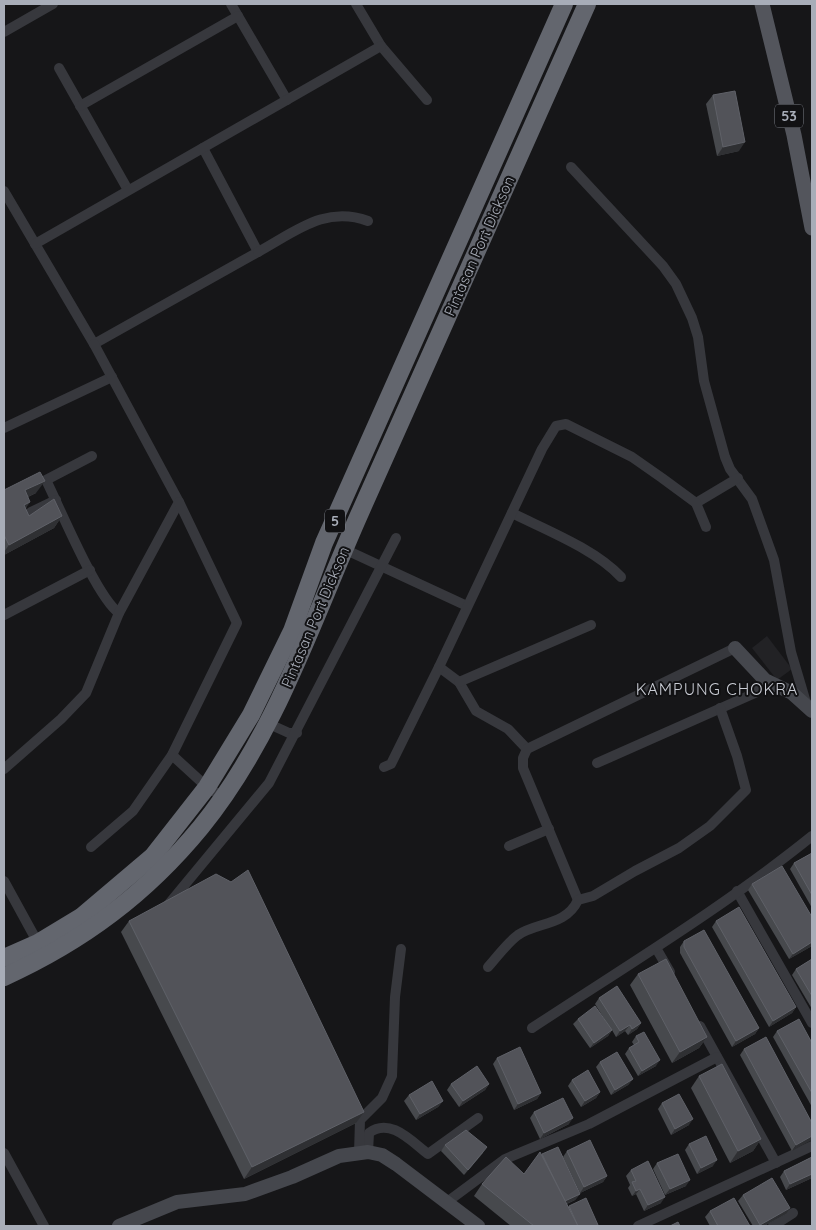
<svg xmlns="http://www.w3.org/2000/svg" width="816" height="1230" viewBox="0 0 816 1230" font-family="Quicksand,sans-serif">
<style>
.built{fill:#222225}
.lines{fill:none;stroke-linecap:round;stroke-linejoin:round}
.street{stroke:#37383d;stroke-width:10}
.secondary{stroke:#45474d;stroke-width:14}
.primary{stroke:#53555c;stroke-width:15}
.highway{stroke:#63666e;stroke-width:18}
.wall{fill:#47494d}
.shaded-wall{fill:#2f3033}
.building{fill:#525359;stroke:#5f6168}
.labels{text-anchor:middle;dominant-baseline:central;stroke-width:4;stroke-linejoin:round;paint-order:stroke}
.shield{fill:#111113;stroke:#7b7e86;stroke-width:1}
.shield-label{font-size:14px;font-weight:bold;fill:#a8adb8}
.street-label{font-size:15px;fill:#a8adb8;stroke:#111113}
.neighbourhood-label{font-size:16px;letter-spacing:1px;fill:#c9ccd4;stroke:#111113}
</style>
<rect width="100%" height="100%" fill="#161618"/>
<polygon class="built" points="767,636 792,669 777,680 752,648"/>
<g class="lines">
<g class="street">
<polyline points="231,4 287,100"/>
<polyline points="356,4 381,46 427,100"/>
<polyline points="4,32 53,4"/>
<polyline points="59,68 128,190"/>
<polyline points="80,106 238,16"/>
<polyline points="571,167 663,266 676,284 692,318 698,337 704,381 725,457 730,469 752,499 774,560 791,652 807,706"/>
<polyline points="4,191 94,344 258,252 203,148"/>
<polyline points="35,244 381,46"/>
<path d="M258 252C295 232 325 205 368 221"/>
<polyline points="4,428 112,377"/>
<path d="M92 456 46 480C60 508 97 598 119 613"/>
<polyline points="696,503 738,478"/>
<polyline points="31,512 56,500"/>
<path d="M512 513C546 530 595 549 621 577"/>
<polyline points="344,549 467,606"/>
<polyline points="4,615 90,570"/>
<polyline points="439,667 459,682 476,711 508,729 527,749"/>
<polyline points="459,682 591,625"/>
<polyline points="267,723 289,733 297,733"/>
<polyline points="172,755 207,787 223,797"/>
<polyline points="597,763 755,693 765,680"/>
<polyline points="384,767 391,764 439,667 542,449 556,426 566,424 632,457 662,478 696,503 706,527"/>
<polyline points="4,769 61,719 86,693 119,613 179,502 94,344"/>
<polyline points="509,846 549,829"/>
<polyline points="91,847 133,811 172,755 237,623 179,502"/>
<polyline points="4,881 38,943"/>
<polyline points="737,891 812,1023"/>
<polyline points="578,900 523,768 523,758 527,749 735,648"/>
<polyline points="168,905 269,783 396,538"/>
<polyline points="656,948 670,972"/>
<path d="M488 967C497 957 507 943 518 935 537 922 566 926 578 900L593 896 635 871 679 848 710 826 746 790 737 756 720 708"/>
<polyline points="700,1026 776,1163"/>
<path d="M532 1028C626 966 724 907 812 836"/>
<path d="M368 1152 369 1133C390 1117 411 1141 428 1154L478 1118"/>
<polyline points="4,1153 44,1226"/>
<polyline points="359,1153 360,1120 382,1098 392,1076 395,997 401,949"/>
<polyline points="447,1202 505,1159 589,1124 717,1057"/>
<polyline points="638,1226 812,1146"/>
<polyline points="773,1226 793,1213"/>
</g>
<g class="secondary">
<polyline points="735,648 765,680 792,693 812,711"/>
<polyline points="119,1226 177,1202 245,1194 292,1177 339,1156 368,1152 382,1155 396,1164 478,1226"/>
</g>
<polyline class="primary" points="762,4 794,135 812,228"/>
<g class="highway">
<polyline points="4,958 38,943 81,917 153,856 207,787 251,715 292,631 324,543 564,4"/>
<path d="M4 977C83 941 146 894 201 827 275 736 312 621 359 515 435 345 512 175 587 4"/>
</g>
</g>
<g class="wall">
<polygon points="713,95 739,151 717,156 706,104"/>
<polygon points="4,490 36,493 28,497 26,509 29,516 62,516 54,528 4,555"/>
<polygon points="812,853 812,908 790,869 794,863"/>
<polygon points="231,882 356,1123 244,1179 121,932 129,921"/>
<polygon points="752,884 812,917 812,946 789,959 748,890"/>
<polygon points="716,921 796,1007 792,1013 769,1027 712,927"/>
<polygon points="684,941 759,1028 755,1034 732,1047 680,953 680,947"/>
<polygon points="812,959 812,1009 792,975 796,969"/>
<polygon points="638,974 707,1037 699,1048 672,1063 630,985"/>
<polygon points="599,998 641,1023 637,1029 628,1035 625,1031 616,1037 612,1030 608,1036 590,1048 573,1024 578,1019 608,1025 595,1004"/>
<polygon points="777,1031 812,1043 812,1107 773,1037"/>
<polygon points="636,1036 656,1066 638,1076 625,1054 629,1048 634,1045 632,1042"/>
<polygon points="744,1049 812,1123 792,1151 740,1055"/>
<polygon points="497,1058 541,1093 537,1099 514,1110 493,1064"/>
<polygon points="600,1062 633,1079 628,1085 611,1095 596,1067"/>
<polygon points="699,1076 761,1139 753,1151 730,1163 691,1088"/>
<polygon points="572,1080 600,1092 596,1098 581,1107 568,1086"/>
<polygon points="451,1084 489,1084 485,1090 459,1107 447,1090"/>
<polygon points="409,1095 443,1101 438,1107 416,1120 404,1101"/>
<polygon points="662,1103 689,1125 671,1135 658,1109"/>
<polygon points="534,1112 569,1124 540,1139 530,1118"/>
<polygon points="689,1144 713,1166 697,1174 685,1150"/>
<polygon points="445,1145 483,1153 464,1175 441,1151"/>
<polygon points="567,1151 607,1176 603,1182 580,1193 563,1157"/>
<polygon points="542,1154 580,1194 575,1200 567,1204 568,1207 569,1206 598,1225 598,1226 511,1226 474,1196 482,1184 524,1174"/>
<polygon points="812,1157 812,1178 786,1190 780,1177 784,1171"/>
<polygon points="657,1163 686,1186 665,1195 653,1169"/>
<polygon points="631,1170 661,1203 644,1211 636,1194 632,1196 628,1188 630,1185 626,1176"/>
<polygon points="743,1195 786,1214 764,1226 753,1226 738,1201"/>
<polygon points="710,1211 750,1226 710,1226 705,1217"/>
</g>
<g class="shaded-wall">
<polygon points="745,142 739,151 717,156 723,147"/>
<polygon points="45,481 36,493 17,502 25,490"/>
<polygon points="30,502 22,514 24,505"/>
<polygon points="62,516 54,528 4,555 4,552 9,545"/>
<polygon points="812,942 812,946 789,959 793,954"/>
<polygon points="796,1007 792,1013 769,1027 773,1021"/>
<polygon points="641,1023 637,1029 628,1035 632,1029"/>
<polygon points="630,1025 625,1031 616,1037 620,1031"/>
<polygon points="759,1028 755,1034 732,1047 736,1041"/>
<polygon points="612,1030 608,1036 590,1048 594,1043"/>
<polygon points="707,1037 699,1048 672,1063 680,1052"/>
<polygon points="660,1060 656,1066 638,1076 642,1071"/>
<polygon points="633,1079 628,1085 611,1095 615,1090"/>
<polygon points="489,1084 485,1090 459,1107 463,1101"/>
<polygon points="600,1092 596,1098 581,1107 585,1101"/>
<polygon points="541,1093 537,1099 514,1110 518,1104"/>
<polygon points="443,1101 438,1107 416,1120 420,1114"/>
<polygon points="364,1112 356,1123 244,1179 252,1167"/>
<polygon points="573,1118 569,1124 540,1139 544,1133"/>
<polygon points="693,1119 689,1125 671,1135 675,1129"/>
<polygon points="812,1136 812,1140 792,1151 796,1145"/>
<polygon points="761,1139 753,1151 730,1163 738,1151"/>
<polygon points="487,1147 483,1153 464,1175 468,1170"/>
<polygon points="717,1160 713,1166 697,1174 701,1168"/>
<polygon points="812,1174 812,1178 786,1190 790,1184"/>
<polygon points="607,1176 603,1182 580,1193 584,1187"/>
<polygon points="690,1180 686,1186 665,1195 670,1189"/>
<polygon points="640,1189 636,1194 632,1196 636,1191"/>
<polygon points="580,1194 575,1200 559,1207 564,1201"/>
<polygon points="665,1197 661,1203 644,1211 648,1205"/>
<polygon points="790,1208 786,1214 764,1226 759,1226"/>
</g>
<g class="building">
<polygon points="735,91 745,142 723,147 713,95"/>
<polygon points="40,472 45,481 25,490 30,502 24,505 29,516 54,499 62,516 9,545 4,535 4,490"/>
<polygon points="812,853 812,895 794,863"/>
<polygon points="782,866 812,917 812,942 793,954 752,884"/>
<polygon points="248,870 364,1112 252,1167 129,921 216,874 231,882"/>
<polygon points="739,907 796,1007 773,1021 716,921"/>
<polygon points="704,930 759,1028 736,1041 684,947 684,941"/>
<polygon points="666,959 707,1037 680,1052 638,974"/>
<polygon points="812,959 812,996 796,969"/>
<polygon points="617,986 641,1023 632,1029 630,1025 620,1031 599,998"/>
<polygon points="595,1006 612,1030 594,1043 578,1019"/>
<polygon points="799,1019 812,1043 812,1093 777,1031"/>
<polygon points="644,1032 660,1060 642,1071 629,1048 639,1042 636,1036"/>
<polygon points="766,1037 812,1123 812,1136 796,1145 744,1049"/>
<polygon points="520,1047 541,1093 518,1104 497,1058"/>
<polygon points="617,1052 633,1079 615,1090 600,1062"/>
<polygon points="722,1064 761,1139 738,1151 699,1076"/>
<polygon points="477,1066 489,1084 463,1101 451,1084"/>
<polygon points="588,1070 600,1092 585,1101 572,1080"/>
<polygon points="432,1081 443,1101 420,1114 409,1095"/>
<polygon points="679,1094 693,1119 675,1129 662,1103"/>
<polygon points="563,1098 573,1118 544,1133 534,1112"/>
<polygon points="466,1130 487,1147 468,1170 445,1145"/>
<polygon points="706,1136 717,1160 701,1168 689,1144"/>
<polygon points="590,1140 607,1176 584,1187 567,1151"/>
<polygon points="558,1147 580,1194 565,1201 542,1154"/>
<polygon points="540,1152 578,1226 534,1226 482,1184 506,1157 524,1174"/>
<polygon points="678,1154 690,1180 670,1189 657,1163"/>
<polygon points="812,1157 812,1174 790,1184 784,1171"/>
<polygon points="648,1161 665,1197 648,1205 640,1189 636,1191 632,1182 636,1181 631,1170"/>
<polygon points="772,1178 790,1208 760,1225 743,1195"/>
<polygon points="586,1198 598,1225 596,1226 578,1226 569,1206"/>
<polygon points="734,1198 750,1226 718,1226 710,1211"/>
<polygon points="678,1222 680,1226 670,1226"/>
</g>
<g class="labels">
<g class="shield">
<rect x="775" y="104.5" width="28" height="23" rx="4"/>
<rect x="325" y="509.5" width="20" height="23" rx="4"/>
</g>
<g class="shield-label">
<text x="789" y="116">53</text>
<text x="335" y="521">5</text>
</g>
<g class="street-label">
<text transform="translate(479 246) rotate(-66)">Pintasan Port Dickson</text>
<text transform="translate(315 617) rotate(-67)">Pintasan Port Dickson</text>
</g>
<g class="neighbourhood-label">
<text x="717" y="689">KAMPUNG CHOKRA</text>
</g>
</g>
<rect width="816" height="1230" fill="none" stroke="#a8adb8" stroke-width="10"/>
</svg>
